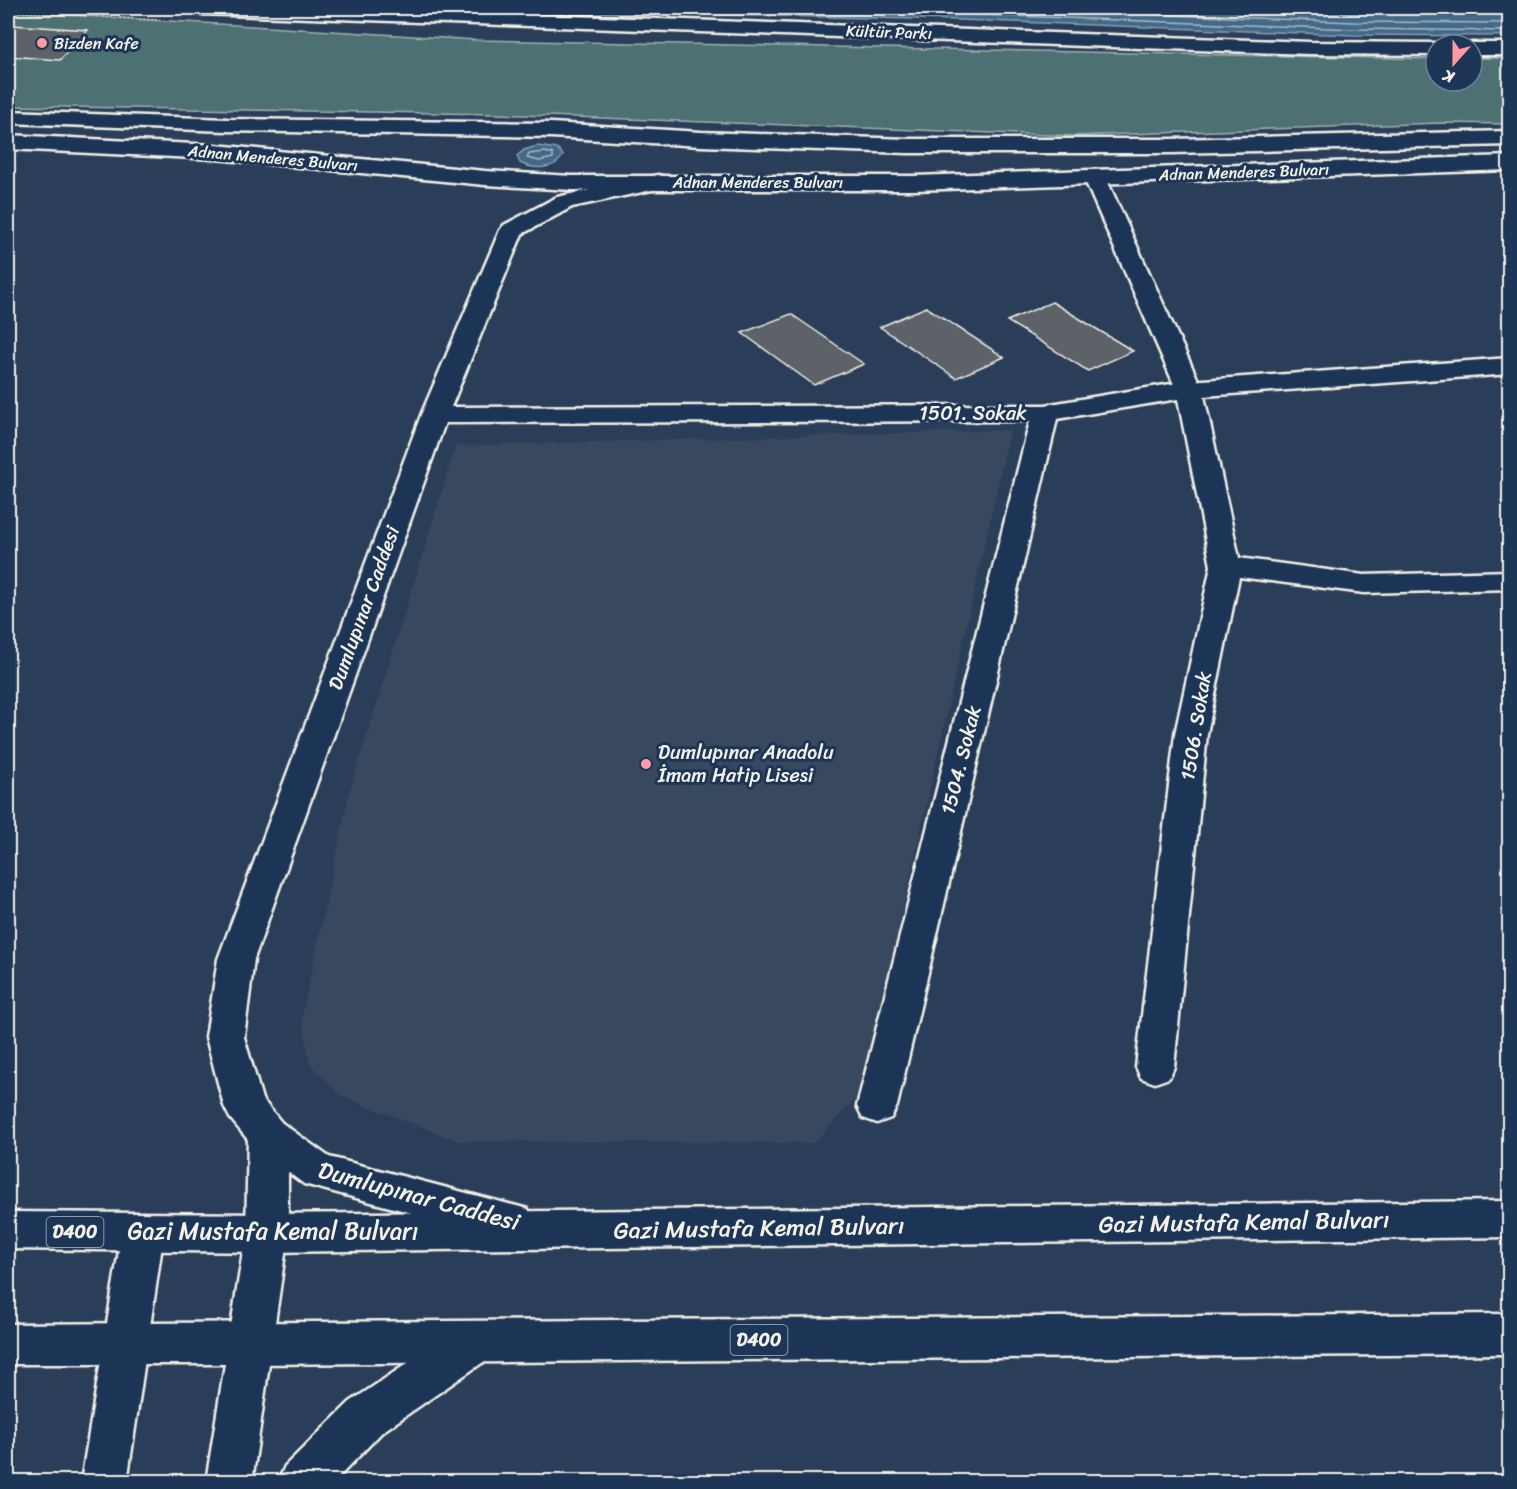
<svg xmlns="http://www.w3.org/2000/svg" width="1517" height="1489" viewBox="0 0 1517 1489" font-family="Sriracha,sans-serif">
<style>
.built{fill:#39495e}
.green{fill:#4d7173;stroke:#a0b1ae;stroke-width:1.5}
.water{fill:#426989;stroke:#899faf;stroke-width:1.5}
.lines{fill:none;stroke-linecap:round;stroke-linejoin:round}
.shore{stroke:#adbbc2;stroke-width:1.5}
.building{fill:#5d6268;stroke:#f4f1e8;stroke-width:1.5}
.pedestrian-casing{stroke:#f4f1e8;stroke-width:5}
.minor-casing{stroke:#f4f1e8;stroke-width:5}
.tertiary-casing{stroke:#f4f1e8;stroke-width:5}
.primary-casing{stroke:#f4f1e8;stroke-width:5}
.trunk-casing{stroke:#f4f1e8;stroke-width:5}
.path{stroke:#f4f1e8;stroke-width:2;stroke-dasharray:1 3;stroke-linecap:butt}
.pedestrian{fill:#1d3557;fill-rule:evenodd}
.minor{fill:#1d3557;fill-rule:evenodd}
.tertiary{fill:#1d3557;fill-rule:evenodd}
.primary{fill:#1d3557;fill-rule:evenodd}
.trunk{fill:#1d3557;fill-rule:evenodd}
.poi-dot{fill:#ff9aa2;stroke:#1d3557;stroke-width:2}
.labels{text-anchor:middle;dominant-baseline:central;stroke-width:6;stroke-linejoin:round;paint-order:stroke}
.far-street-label{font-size:16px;fill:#f4f1e8;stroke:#1d3557}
.far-poi-label{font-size:16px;fill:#f4f1e8;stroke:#1d3557;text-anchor:start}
.shield{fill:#1d3557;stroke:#b4b9bc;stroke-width:1.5}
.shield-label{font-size:18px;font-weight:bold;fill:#f4f1e8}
.street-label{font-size:20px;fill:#f4f1e8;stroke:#1d3557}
.poi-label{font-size:20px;fill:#f4f1e8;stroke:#1d3557;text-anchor:start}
.near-street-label{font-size:24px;fill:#f4f1e8;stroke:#1d3557}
</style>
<rect width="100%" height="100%" fill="#2a3e5a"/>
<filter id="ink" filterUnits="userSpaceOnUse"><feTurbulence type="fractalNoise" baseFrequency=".0167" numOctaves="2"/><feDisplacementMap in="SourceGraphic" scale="12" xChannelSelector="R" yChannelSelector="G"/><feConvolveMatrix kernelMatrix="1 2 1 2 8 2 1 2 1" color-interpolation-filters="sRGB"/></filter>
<g filter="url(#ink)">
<polygon class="built" points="1010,430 862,1092 814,1143 458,1141 341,1096 310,1064 302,1016 350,790 456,446"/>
<polygon class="green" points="8,11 477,40 1436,59 1436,81 1472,81 1472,58 1509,58 1509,124 1441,123 1074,136 496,114 8,106"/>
<g class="water">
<polygon points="401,8 1509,8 1510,36 1354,35 960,20"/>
<path d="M537 146 558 149 563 155C556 170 534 170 520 163L517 156 524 150Z"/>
</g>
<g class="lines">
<g class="shore">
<polyline points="629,8 960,14 1354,29 1510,31"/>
<polyline points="991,8 1354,22 1510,23"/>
<polyline points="1222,8 1354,13 1510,14"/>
<polygon points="545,152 553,154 553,158 539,161 527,158 529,154"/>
</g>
</g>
<g class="building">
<polygon points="11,25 88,30 60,60 8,56 8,28"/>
<polygon points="1052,302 1133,351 1088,371 1007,321"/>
<polygon points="926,307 1004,357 956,378 880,327"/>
<polygon points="791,314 864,364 814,385 742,333"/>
</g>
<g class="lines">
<defs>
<g id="pedestrian">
<polygon points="190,8 348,8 1309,42 1436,43 1443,45 1436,45 1436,55 1309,54 199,14 192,12"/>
<polygon points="1472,43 1510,43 1510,55 1472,55 1472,45 1465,45"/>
<polygon points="1095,171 1103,173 1106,178 1202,389 1198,395 1189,397 1180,395 1176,389 1084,178 1087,173"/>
</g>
<polygon id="minor" points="658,175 666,177 669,182 666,187 572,207 522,234 451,407 1045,405 1189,381 1510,358 1510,374 1204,396 1239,558 1364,575 1510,571 1510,589 1364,593 1239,577 1207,734 1174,1067 1169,1078 1155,1083 1141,1078 1136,1067 1175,734 1211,566 1178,399 1057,419 897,1106 891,1118 877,1123 863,1118 857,1106 1030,421 445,423 254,959 244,1037 262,1099 282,1123 329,1157 528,1209 534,1222 528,1235 513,1240 304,1184 254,1147 230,1118 224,1106 206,1037 218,959 421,415 500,230 504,225 557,197"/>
<g id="tertiary">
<polygon points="268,1118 282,1123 288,1135 288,1233 252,1482 206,1482 246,1233 248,1135 254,1123"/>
<polygon points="143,1213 158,1219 164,1232 127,1482 81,1482 122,1232 128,1219"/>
<polygon points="476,1322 492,1328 498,1342 492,1356 382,1432 334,1482 278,1482 285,1466 350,1402 460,1328"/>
</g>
<g id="primary">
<polygon points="8,111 227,119 551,123 701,132 907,139 1171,139 1510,131 1510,145 1171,153 907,153 701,146 551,137 227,131 8,123"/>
<polygon points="8,135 215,145 485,171 572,176 914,176 1510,156 1510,170 914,190 572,190 485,185 215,159 8,149"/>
</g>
<g id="trunk">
<polygon points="1510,1201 1510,1237 267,1252 8,1249 8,1212 267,1214"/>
<polygon points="1510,1314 1510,1354 250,1364 8,1364 8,1324"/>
</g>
</defs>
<use href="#pedestrian" class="pedestrian-casing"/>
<use href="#minor" class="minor-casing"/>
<use href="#tertiary" class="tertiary-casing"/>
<use href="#primary" class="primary-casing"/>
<use href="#trunk" class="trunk-casing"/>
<polyline class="path" points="8,11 168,21"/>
<use href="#pedestrian" class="pedestrian"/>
<use href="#minor" class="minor"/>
<use href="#tertiary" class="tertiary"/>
<use href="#primary" class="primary"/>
<use href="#trunk" class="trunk"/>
</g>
</g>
<g class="poi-dot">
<circle cx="42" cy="43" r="6"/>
<circle cx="646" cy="764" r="6"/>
</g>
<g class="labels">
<g class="far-street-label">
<text transform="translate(889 32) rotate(2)">Kültür Parkı</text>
<text transform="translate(273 158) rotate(5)">Adnan Menderes Bulvarı</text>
<text transform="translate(1244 172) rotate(-2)">Adnan Menderes Bulvarı</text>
<text x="758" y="182">Adnan Menderes Bulvarı</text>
</g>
<g class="far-poi-label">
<text x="54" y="43">Bizden Kafe</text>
</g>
<g class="shield">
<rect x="46.5" y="1217" width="57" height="30" rx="4.5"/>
<rect x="730.5" y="1325" width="57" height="30" rx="4.5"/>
</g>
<g class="shield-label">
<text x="75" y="1232">D400</text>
<text x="759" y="1340">D400</text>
</g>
<g class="street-label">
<text x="973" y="413">1501. Sokak</text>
<text transform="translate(364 608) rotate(-70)">Dumlupınar Caddesi</text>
<text transform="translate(1196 726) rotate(-81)">1506. Sokak</text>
<text transform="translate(961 760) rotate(-76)">1504. Sokak</text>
</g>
<g class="poi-label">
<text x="658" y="752">Dumlupınar Anadolu<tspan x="658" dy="23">İmam Hatip Lisesi</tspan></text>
</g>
<g class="near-street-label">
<text transform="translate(419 1196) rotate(15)">Dumlupınar Caddesi</text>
<text transform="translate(1244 1222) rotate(-1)">Gazi Mustafa Kemal Bulvarı</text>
<text transform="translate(759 1228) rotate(-1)">Gazi Mustafa Kemal Bulvarı</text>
<text x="273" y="1231">Gazi Mustafa Kemal Bulvarı</text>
</g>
</g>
<rect width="1517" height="1489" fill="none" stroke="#1d3557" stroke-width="30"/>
<rect x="15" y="15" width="1487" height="1459" fill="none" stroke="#f4f1e8" stroke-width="2" filter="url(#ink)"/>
<g transform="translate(1454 63) rotate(201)"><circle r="28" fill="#1d3557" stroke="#738091" stroke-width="1.5"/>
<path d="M0-4.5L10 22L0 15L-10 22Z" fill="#ff9aa2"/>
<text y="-9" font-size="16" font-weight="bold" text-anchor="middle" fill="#f4f1e8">K</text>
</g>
</svg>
